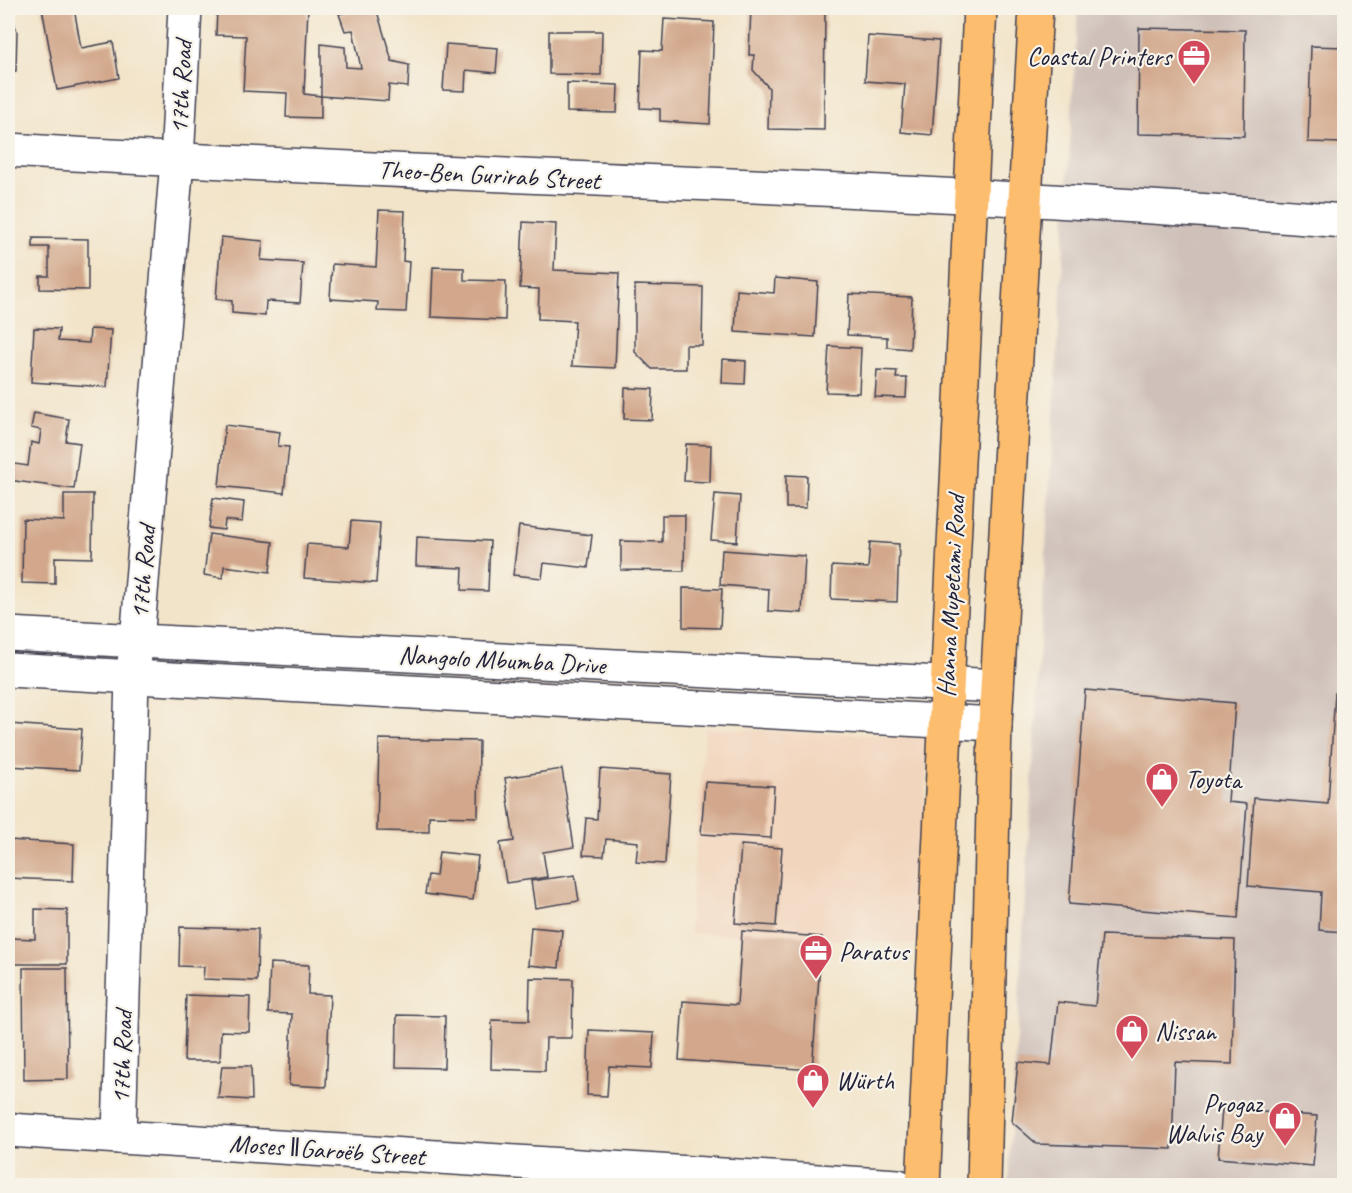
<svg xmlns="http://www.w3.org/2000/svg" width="1352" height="1193" viewBox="0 0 1352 1193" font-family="Caveat,sans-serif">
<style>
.built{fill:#f2d5bd}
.industrial{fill:#cfc1ba}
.building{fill:#d2a78b}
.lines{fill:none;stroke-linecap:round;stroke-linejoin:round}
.minor-casing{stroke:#413f50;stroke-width:36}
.major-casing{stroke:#413f50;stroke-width:36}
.minor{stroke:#fff;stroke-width:33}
.major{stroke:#fcbd6e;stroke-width:33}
.labels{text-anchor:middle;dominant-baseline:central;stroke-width:4.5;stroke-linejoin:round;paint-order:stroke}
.poi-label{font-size:26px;fill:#22223b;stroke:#f7f3e8;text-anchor:start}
.street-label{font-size:26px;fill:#22223b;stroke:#f7f3e8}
</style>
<rect width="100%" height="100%" fill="#f7f3e8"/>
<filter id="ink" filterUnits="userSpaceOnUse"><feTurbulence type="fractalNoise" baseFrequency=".0167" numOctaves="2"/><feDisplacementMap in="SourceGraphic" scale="12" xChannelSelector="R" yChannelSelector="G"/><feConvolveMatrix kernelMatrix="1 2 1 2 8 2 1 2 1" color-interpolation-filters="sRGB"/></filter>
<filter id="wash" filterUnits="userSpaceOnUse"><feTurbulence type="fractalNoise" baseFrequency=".008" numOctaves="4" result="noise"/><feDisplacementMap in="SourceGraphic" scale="24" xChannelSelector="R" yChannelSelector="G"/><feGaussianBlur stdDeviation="1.35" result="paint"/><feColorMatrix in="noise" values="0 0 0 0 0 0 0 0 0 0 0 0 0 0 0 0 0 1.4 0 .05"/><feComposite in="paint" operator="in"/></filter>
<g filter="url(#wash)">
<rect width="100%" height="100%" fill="#f2e4c9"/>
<polygon class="built" points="705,728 928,737 917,944 689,933"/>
<polygon class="industrial" points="1078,8 1344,8 1344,1185 1008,1186"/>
<g id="blocks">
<g class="building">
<polygon points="8,8 17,31 16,71 8,71"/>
<polygon points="42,8 74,8 81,48 113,42 119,78 57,90"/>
<polygon points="217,8 308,8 304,94 321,96 321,118 286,117 287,93 243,91 246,36 216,35"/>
<polygon points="362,8 376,8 392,61 409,65 408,87 389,85 388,101 321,96 321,44 345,47 346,67 361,68 353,30 345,31 339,14"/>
<polygon points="751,8 779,8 779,12 794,12 794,8 825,8 824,130 768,129 769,88 753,70 754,55 749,55"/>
<polygon points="664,19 714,22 710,124 660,121 660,109 640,108 642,50 662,51"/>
<polygon points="1139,28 1245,30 1244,136 1138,134"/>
<polygon points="549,31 602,31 601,75 549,74"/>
<polygon points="868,36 939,41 932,135 901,132 905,84 865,81"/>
<polygon points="446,44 498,48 496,73 466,70 465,91 443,90"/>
<polygon points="1311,46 1344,47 1344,143 1308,142"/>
<polygon points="567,83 618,85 617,113 567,112"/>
<polygon points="379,210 405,211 403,261 409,262 406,312 377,311 378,302 330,299 332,264 376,267"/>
<polygon points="523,222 556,224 554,270 619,273 615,368 572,366 575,321 538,319 539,289 520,288"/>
<polygon points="221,237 263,241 261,260 303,263 300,303 266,301 265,316 232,313 232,301 216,299"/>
<polygon points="33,238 88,239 88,290 40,289 40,276 49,276 49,247 33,247"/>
<polygon points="433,267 464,268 464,280 506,281 505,320 431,317"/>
<polygon points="775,278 818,282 815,337 735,332 737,290 774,293"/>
<polygon points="635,285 703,287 702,345 686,345 686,369 652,369 635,352"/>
<polygon points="849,294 912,297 910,349 887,347 887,337 847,335"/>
<polygon points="34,328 59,329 58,341 89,343 90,329 111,330 107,387 31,382"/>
<polygon points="829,346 861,348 859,393 826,392"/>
<polygon points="723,359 746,361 745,384 722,383"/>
<polygon points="877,370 897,371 896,378 907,378 906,398 875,397"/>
<polygon points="625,388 653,389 652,420 624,419"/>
<polygon points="34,413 69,419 66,441 80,443 74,489 8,480 8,463 28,466 31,442 39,444 41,430 31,428"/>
<polygon points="225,425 280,432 278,446 289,447 284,493 219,486"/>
<polygon points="686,444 711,445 710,482 684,481"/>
<polygon points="786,475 807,476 806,508 786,508"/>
<polygon points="64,494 93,494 92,558 55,557 55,584 22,583 23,519 64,521"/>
<polygon points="715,494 740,496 737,542 711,540"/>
<polygon points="213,498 244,502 242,522 225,520 224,530 209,528"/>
<polygon points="662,515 685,515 684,571 621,570 621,541 662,542"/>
<polygon points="351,521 380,523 376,583 304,578 307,544 349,547"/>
<polygon points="519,526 592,535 588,568 544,563 542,578 513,575"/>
<polygon points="209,534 273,542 270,572 224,566 223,578 204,575"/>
<polygon points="417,537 490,541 488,591 462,590 463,568 416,566"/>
<polygon points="870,542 899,544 897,602 831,599 832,566 868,568"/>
<polygon points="722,550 805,556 802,613 768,611 769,589 720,585"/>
<polygon points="683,588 722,589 720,628 683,627"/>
<polygon points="1085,690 1235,703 1228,802 1247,804 1238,918 1069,904"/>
<polygon points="1335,693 1344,694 1344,932 1319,930 1321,892 1248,886 1254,798 1328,804"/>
<polygon points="8,724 82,729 79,770 8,766"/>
<polygon points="379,739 479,741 478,817 429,816 429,832 377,831"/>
<polygon points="562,769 574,847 543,852 547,877 506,883 500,843 514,841 505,778"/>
<polygon points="600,769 671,774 665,864 636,862 638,842 606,839 604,856 583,855 586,818 597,819"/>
<polygon points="705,782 774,786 771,838 701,834"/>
<polygon points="8,840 74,844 73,881 8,878"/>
<polygon points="741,845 782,848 776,926 735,923"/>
<polygon points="439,852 478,856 473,900 425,894 428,875 436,876"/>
<polygon points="575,875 579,901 535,908 531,881"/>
<polygon points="35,909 67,910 67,964 10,964 10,938 35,939"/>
<polygon points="180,927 258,929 257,981 203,979 204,967 179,966"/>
<polygon points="531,927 562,930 559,968 528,965"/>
<polygon points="742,931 822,937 812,1070 679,1060 683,1001 737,1005"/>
<polygon points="1102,935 1235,940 1232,1064 1175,1062 1172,1149 1037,1144 1012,1122 1018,1062 1051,1065 1058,1002 1095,1006"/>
<polygon points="270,963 309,965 308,994 330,995 326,1087 289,1085 292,1014 268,1013"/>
<polygon points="23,968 67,968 68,1079 24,1080"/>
<polygon points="530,978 573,979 572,1038 546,1038 545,1071 491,1069 492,1020 529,1021"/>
<polygon points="186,995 250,997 249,1032 221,1031 220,1061 184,1061"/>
<polygon points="397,1015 445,1016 444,1068 396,1067"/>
<polygon points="589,1030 654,1033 652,1068 609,1066 607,1096 587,1095"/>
<polygon points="222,1066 251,1066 252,1100 218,1098"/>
<polygon points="1222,1109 1317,1116 1313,1166 1218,1158"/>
</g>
</g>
</g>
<g filter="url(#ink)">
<use href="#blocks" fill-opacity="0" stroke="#413f50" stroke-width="1.5"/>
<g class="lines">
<defs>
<g id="minor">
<path d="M8 150C453 178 900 185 1344 221"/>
<polyline points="8,634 997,686"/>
<polyline points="8,670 995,724"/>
<polyline points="8,1130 898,1186"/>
<polyline points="119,1137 132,678 137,641 177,161 185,8"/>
</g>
<g id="major">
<polyline points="923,1186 980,8"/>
<polyline points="984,1186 995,724 1036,8"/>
</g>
</defs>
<use href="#minor" class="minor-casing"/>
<use href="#major" class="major-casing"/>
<use href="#minor" class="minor"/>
<use href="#major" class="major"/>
</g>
</g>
<defs>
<symbol id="office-pin" viewBox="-11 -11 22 30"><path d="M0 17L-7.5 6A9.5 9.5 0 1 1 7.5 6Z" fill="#d1495b" stroke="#f7f3e8"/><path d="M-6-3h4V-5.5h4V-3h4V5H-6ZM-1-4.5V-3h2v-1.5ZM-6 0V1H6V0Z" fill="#fff"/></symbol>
<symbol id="shop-pin" viewBox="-11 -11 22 30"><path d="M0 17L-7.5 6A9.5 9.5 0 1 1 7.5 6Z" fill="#d1495b" stroke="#f7f3e8"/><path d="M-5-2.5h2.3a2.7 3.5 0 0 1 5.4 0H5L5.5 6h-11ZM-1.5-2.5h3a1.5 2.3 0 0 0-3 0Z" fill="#fff"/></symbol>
</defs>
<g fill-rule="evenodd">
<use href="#office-pin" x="1175" y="37" width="38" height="52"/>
<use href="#shop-pin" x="1143" y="760" width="38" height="52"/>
<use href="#office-pin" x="797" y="932" width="38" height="52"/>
<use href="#shop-pin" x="1113" y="1012" width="38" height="52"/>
<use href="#shop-pin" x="794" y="1061" width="38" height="52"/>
<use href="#shop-pin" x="1266" y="1099" width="38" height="52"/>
</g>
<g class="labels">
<g class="poi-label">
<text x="1171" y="56" text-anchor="end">Coastal Printers</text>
<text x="1185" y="779">Toyota</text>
<text x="839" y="951">Paratus</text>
<text x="1155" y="1031">Nissan</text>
<text x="836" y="1080">Würth</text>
<text x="1262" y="1103" text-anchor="end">Progaz<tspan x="1262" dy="30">Walvis Bay</tspan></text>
</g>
<g class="street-label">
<text transform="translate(181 87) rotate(-87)">17th Road</text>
<text transform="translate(489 175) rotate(3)">Theo-Ben Gurirab Street</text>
<text transform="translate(143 572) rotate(-85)">17th Road</text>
<text transform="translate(951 596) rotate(-87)">Hanna Mupetami Road</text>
<text transform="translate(502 660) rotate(3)">Nangolo Mbumba Drive</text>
<text transform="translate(122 1057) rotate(-88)">17th Road</text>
<text transform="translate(327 1150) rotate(4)">Moses ǁGaroëb Street</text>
</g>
</g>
<rect width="1352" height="1193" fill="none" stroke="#f7f3e8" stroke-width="30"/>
</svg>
